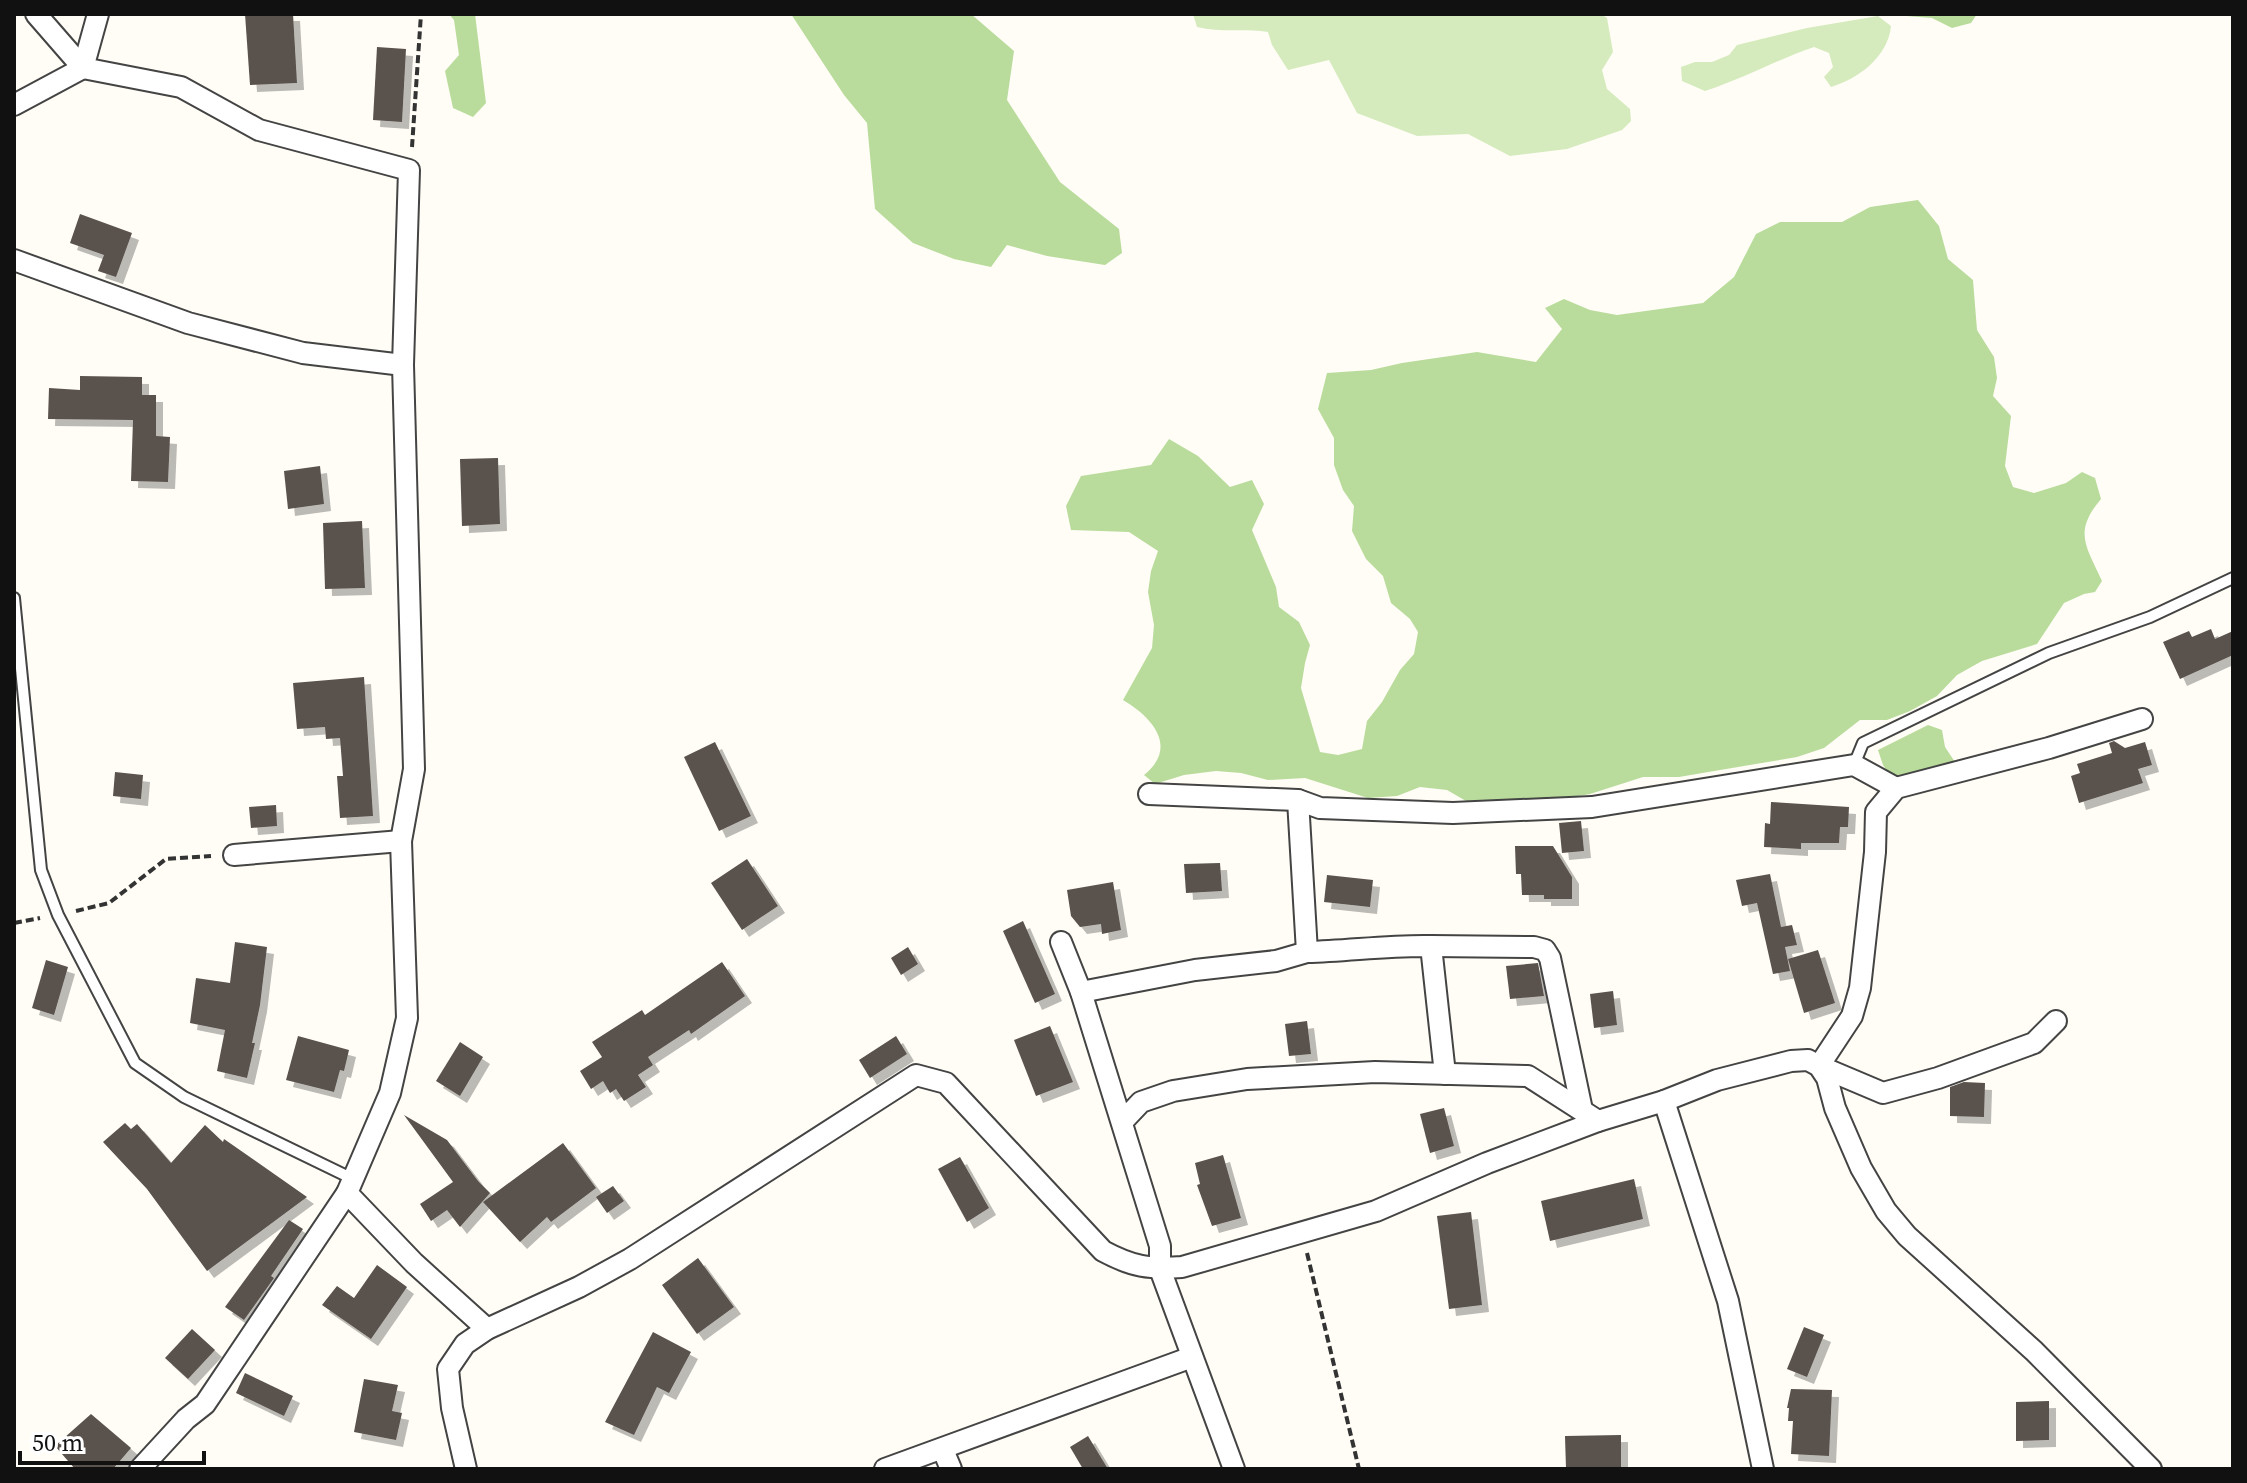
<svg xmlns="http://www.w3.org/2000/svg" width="2247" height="1483" viewBox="0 0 2247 1483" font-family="'Source Serif 4',serif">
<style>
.green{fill:#d5ebbd}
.forest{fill:#b9dc9c}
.building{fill:#5a524d;filter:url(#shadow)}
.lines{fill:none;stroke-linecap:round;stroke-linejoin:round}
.lane-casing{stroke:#444;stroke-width:14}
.street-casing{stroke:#444;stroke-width:24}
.path{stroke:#333;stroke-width:4;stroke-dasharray:8 4;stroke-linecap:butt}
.lane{stroke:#fff;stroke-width:10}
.street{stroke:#fff;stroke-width:20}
</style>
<defs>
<filter id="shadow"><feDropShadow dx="7" dy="7" stdDeviation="0" flood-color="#0004"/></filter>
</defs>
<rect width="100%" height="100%" fill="#fffdf5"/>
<g class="green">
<path d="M1193 14H1601L1607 18 1613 52 1602 70 1607 89 1630 109 1631 121 1622 130 1567 149 1510 156 1468 134 1417 136 1357 113 1329 60 1288 70 1272 45 1268 32C1244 28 1221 33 1197 27Z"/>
<path d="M1878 16 1891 26C1888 57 1858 79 1831 87L1824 77 1833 67 1829 53 1814 47C1776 60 1743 79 1705 91L1682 81 1681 67 1695 62H1712L1729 55 1737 45 1807 28Z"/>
</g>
<g class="forest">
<polygon points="449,14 475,14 486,103 473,117 453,108 445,71 459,55 454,20"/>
<polygon points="791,14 971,14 1014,51 1007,100 1060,182 1119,229 1122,253 1105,265 1047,256 1007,245 991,267 954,259 913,243 875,209 867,123 844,95"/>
<polygon points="1906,14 1977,14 1971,23 1952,28 1932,18 1906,16"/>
<path d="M1918 200 1939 226 1948 259 1973 280 1977 330 1994 357 1997 378 1993 396 2011 416 2005 466 2013 487 2034 493 2066 483 2082 472 2095 478 2101 499C2073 532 2086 546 2102 581L2095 592 2084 594 2064 603 2037 644 1982 661 1957 675 1937 696 1910 711 1887 720H1860L1824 748 1797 757 1679 777H1643L1590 794 1555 800 1466 801 1447 790 1420 787 1397 796 1368 798 1305 778 1268 780 1241 773 1216 771 1184 775 1155 784 1144 775C1179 747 1152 717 1123 700L1152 648 1154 625 1148 592 1151 571 1158 551 1129 532 1071 530 1066 506 1081 476 1151 465 1169 439 1198 456 1230 487 1252 480 1264 504 1252 530 1276 587 1279 607 1299 622 1310 645 1305 663 1301 688 1320 752 1338 755 1362 749 1367 721 1382 702 1400 670 1414 654 1418 632 1410 619 1391 603 1383 576 1366 559 1352 531 1354 506 1343 490 1334 465V438L1318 409 1327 373 1371 370 1402 363 1477 352 1536 362 1562 329 1545 308 1564 299 1590 310 1617 315 1703 303 1734 277 1756 234 1780 222H1842L1870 207Z"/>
<polygon points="1928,725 1942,730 1945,747 1955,762 1917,780 1891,777 1883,765 1878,750"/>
</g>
<g class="building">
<polygon points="245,14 293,14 297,83 250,85"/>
<polygon points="377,47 406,49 402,122 373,120"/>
<polygon points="80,214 132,233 116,277 98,271 104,255 70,243"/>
<polygon points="80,376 142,377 142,395 156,395 156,436 170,437 168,482 131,481 133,420 48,419 49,388 80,390"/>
<polygon points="498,458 500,524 462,526 460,459"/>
<polygon points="320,466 324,504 288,509 284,471"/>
<polygon points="362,521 365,588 325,589 323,523"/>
<polygon points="2211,629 2215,639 2233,631 2233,655 2180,679 2163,642 2189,631 2192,637"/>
<polygon points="364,677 373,816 340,818 337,776 343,776 340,738 326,739 325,727 297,729 293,683"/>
<polygon points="2114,741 2125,748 2145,742 2152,765 2138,769 2143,783 2079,803 2071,776 2080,773 2077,764 2112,753 2109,743"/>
<polygon points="715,742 751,816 719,831 684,757"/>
<polygon points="115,772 143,775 141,799 113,796"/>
<polygon points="1771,802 1849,807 1848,827 1840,827 1839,843 1801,843 1801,849 1764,847 1765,823 1770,824"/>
<polygon points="276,805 277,826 251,828 249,807"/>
<polygon points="1581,821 1584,851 1562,853 1559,823"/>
<polygon points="1515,846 1553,846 1572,877 1572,899 1544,899 1544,895 1522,895 1521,874 1516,874"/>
<polygon points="747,859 778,906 742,930 711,883"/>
<polygon points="1220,863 1222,891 1186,893 1184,864"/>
<polygon points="1770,874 1781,927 1792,925 1797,945 1785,947 1790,971 1773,974 1757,903 1742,906 1736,880"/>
<polygon points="1327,875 1373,880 1370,907 1324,902"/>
<polygon points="1113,882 1121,930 1102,934 1101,924 1080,927 1071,916 1067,890"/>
<polygon points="1023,921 1055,994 1035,1003 1003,931"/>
<polygon points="235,942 267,947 260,1005 252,1043 255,1043 247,1078 217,1071 225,1030 190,1023 196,978 230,983"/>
<polygon points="908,947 918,964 901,975 891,958"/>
<polygon points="1818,950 1835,1003 1804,1013 1788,959"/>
<polygon points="46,960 68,967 54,1015 32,1008"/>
<polygon points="722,962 745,996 691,1034 689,1030 648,1057 653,1065 638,1075 646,1087 624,1101 616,1089 610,1093 603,1081 591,1089 580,1071 602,1057 592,1042 642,1010 645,1015"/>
<polygon points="1538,963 1544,996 1510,999 1506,966"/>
<polygon points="1613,991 1617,1025 1594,1028 1590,994"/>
<polygon points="1307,1021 1311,1054 1289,1056 1285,1024"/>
<polygon points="1050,1026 1073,1082 1036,1096 1014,1040"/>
<polygon points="298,1036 349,1050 344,1071 340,1070 334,1092 286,1080"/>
<polygon points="896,1036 907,1054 870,1078 859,1060"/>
<polygon points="460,1042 483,1057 460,1096 436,1081"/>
<polygon points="1964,1082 1985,1083 1984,1117 1950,1116 1950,1087"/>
<polygon points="1444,1108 1454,1146 1430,1153 1420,1114"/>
<polygon points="404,1115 447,1140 478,1181 490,1193 460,1227 447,1210 431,1221 420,1204 453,1182"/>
<polygon points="125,1123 131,1129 137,1124 171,1163 205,1125 223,1142 224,1139 307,1197 207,1271 147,1189 103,1142"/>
<polygon points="563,1143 596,1188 551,1222 547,1217 520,1242 483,1202"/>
<polygon points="1223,1155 1241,1218 1212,1226 1197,1185 1200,1184 1195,1163"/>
<polygon points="960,1157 989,1208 967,1222 938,1169"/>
<polygon points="1634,1179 1643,1219 1550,1241 1541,1201"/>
<polygon points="613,1186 624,1201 607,1213 596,1197"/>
<polygon points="1471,1212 1482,1305 1449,1309 1437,1216"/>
<polygon points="289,1220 303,1229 271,1276 274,1278 244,1320 225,1307"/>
<polygon points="698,1258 734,1307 697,1334 662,1285"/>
<polygon points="377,1265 407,1287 371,1339 322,1305 337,1286 354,1298"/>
<polygon points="1804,1327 1824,1335 1807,1377 1787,1369"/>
<polygon points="192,1329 215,1350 188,1379 165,1358"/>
<polygon points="653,1332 691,1352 669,1393 657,1387 634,1435 605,1422"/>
<polygon points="245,1373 293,1396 284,1416 236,1393"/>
<polygon points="364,1379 398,1385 392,1411 402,1413 396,1440 354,1432"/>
<polygon points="1791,1389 1832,1390 1829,1456 1791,1454 1793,1421 1788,1421 1789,1408 1787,1408"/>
<polygon points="2049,1401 2049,1440 2016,1441 2016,1402"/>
<polygon points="91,1414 131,1448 113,1469 75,1469 55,1446"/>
<polygon points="1621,1435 1621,1468 1566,1469 1565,1436"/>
<polygon points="1088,1436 1108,1469 1083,1469 1070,1447"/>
</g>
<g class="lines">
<defs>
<g id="lane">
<polyline points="14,598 41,870 58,915 135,1063 184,1097 353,1179"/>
<polyline points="1854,765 1863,743 2049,653 2150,617 2233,578"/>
</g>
<g id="street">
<polyline points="36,14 83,68 181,87 259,130 409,170 403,365 414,769 401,841 407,1018 390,1093 347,1193 205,1404 186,1419 140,1469"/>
<polyline points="14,105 83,68 98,14"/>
<polyline points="14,260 188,323 303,353 403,365"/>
<polyline points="1149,794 1298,800 1320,808 1453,813 1592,807 1854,765 1896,788"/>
<polyline points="234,855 401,841"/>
<polyline points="1061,942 1081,992 1160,1246 1160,1269 1234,1469"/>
<polyline points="1431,946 1534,947 1545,950 1550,958 1582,1110"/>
<path d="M1307 952C1349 951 1389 945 1431 946L1445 1074"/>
<polyline points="1081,992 1195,970 1276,961 1307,952 1298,800"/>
<polyline points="2056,1021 2034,1043 1938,1078 1883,1093 1819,1066 1852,1016 1860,988 1875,852 1876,812 1896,788 2049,748 2142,719"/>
<polyline points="1664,1101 1728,1301 1763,1469"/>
<polyline points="1122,1122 1141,1102 1173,1091 1247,1079 1375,1072 1528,1076 1598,1121"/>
<polyline points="347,1193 414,1263 487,1329"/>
<polyline points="943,1450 951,1469"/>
<path d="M466 1469 452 1408 448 1369 465 1344 487 1329 579 1287 630 1259 916 1075 946 1083 1103 1251C1133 1267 1148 1269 1182 1267L1376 1211 1487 1163 1598 1121 1664 1101 1717 1080 1791 1061 1808 1060 1819 1066 1827 1078 1835 1108 1861 1168 1886 1211 1907 1236 2034 1351 2151 1469"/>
<polyline points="885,1469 1192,1357"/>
</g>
</defs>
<use href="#lane" class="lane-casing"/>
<use href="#street" class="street-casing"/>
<g class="path">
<polyline points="412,147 421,14"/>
<polyline points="76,911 109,903 166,859 211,856"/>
<polyline points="14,923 40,918"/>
<polyline points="1307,1253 1359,1469"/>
</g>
<use href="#lane" class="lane"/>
<use href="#street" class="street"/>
</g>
<rect width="2247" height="1483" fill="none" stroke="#111111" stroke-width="32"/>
<path d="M20 1451v12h184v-12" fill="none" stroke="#111111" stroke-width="4"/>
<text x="32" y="1451" font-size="24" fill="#111111" stroke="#ffffff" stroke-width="6" paint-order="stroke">50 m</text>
</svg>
